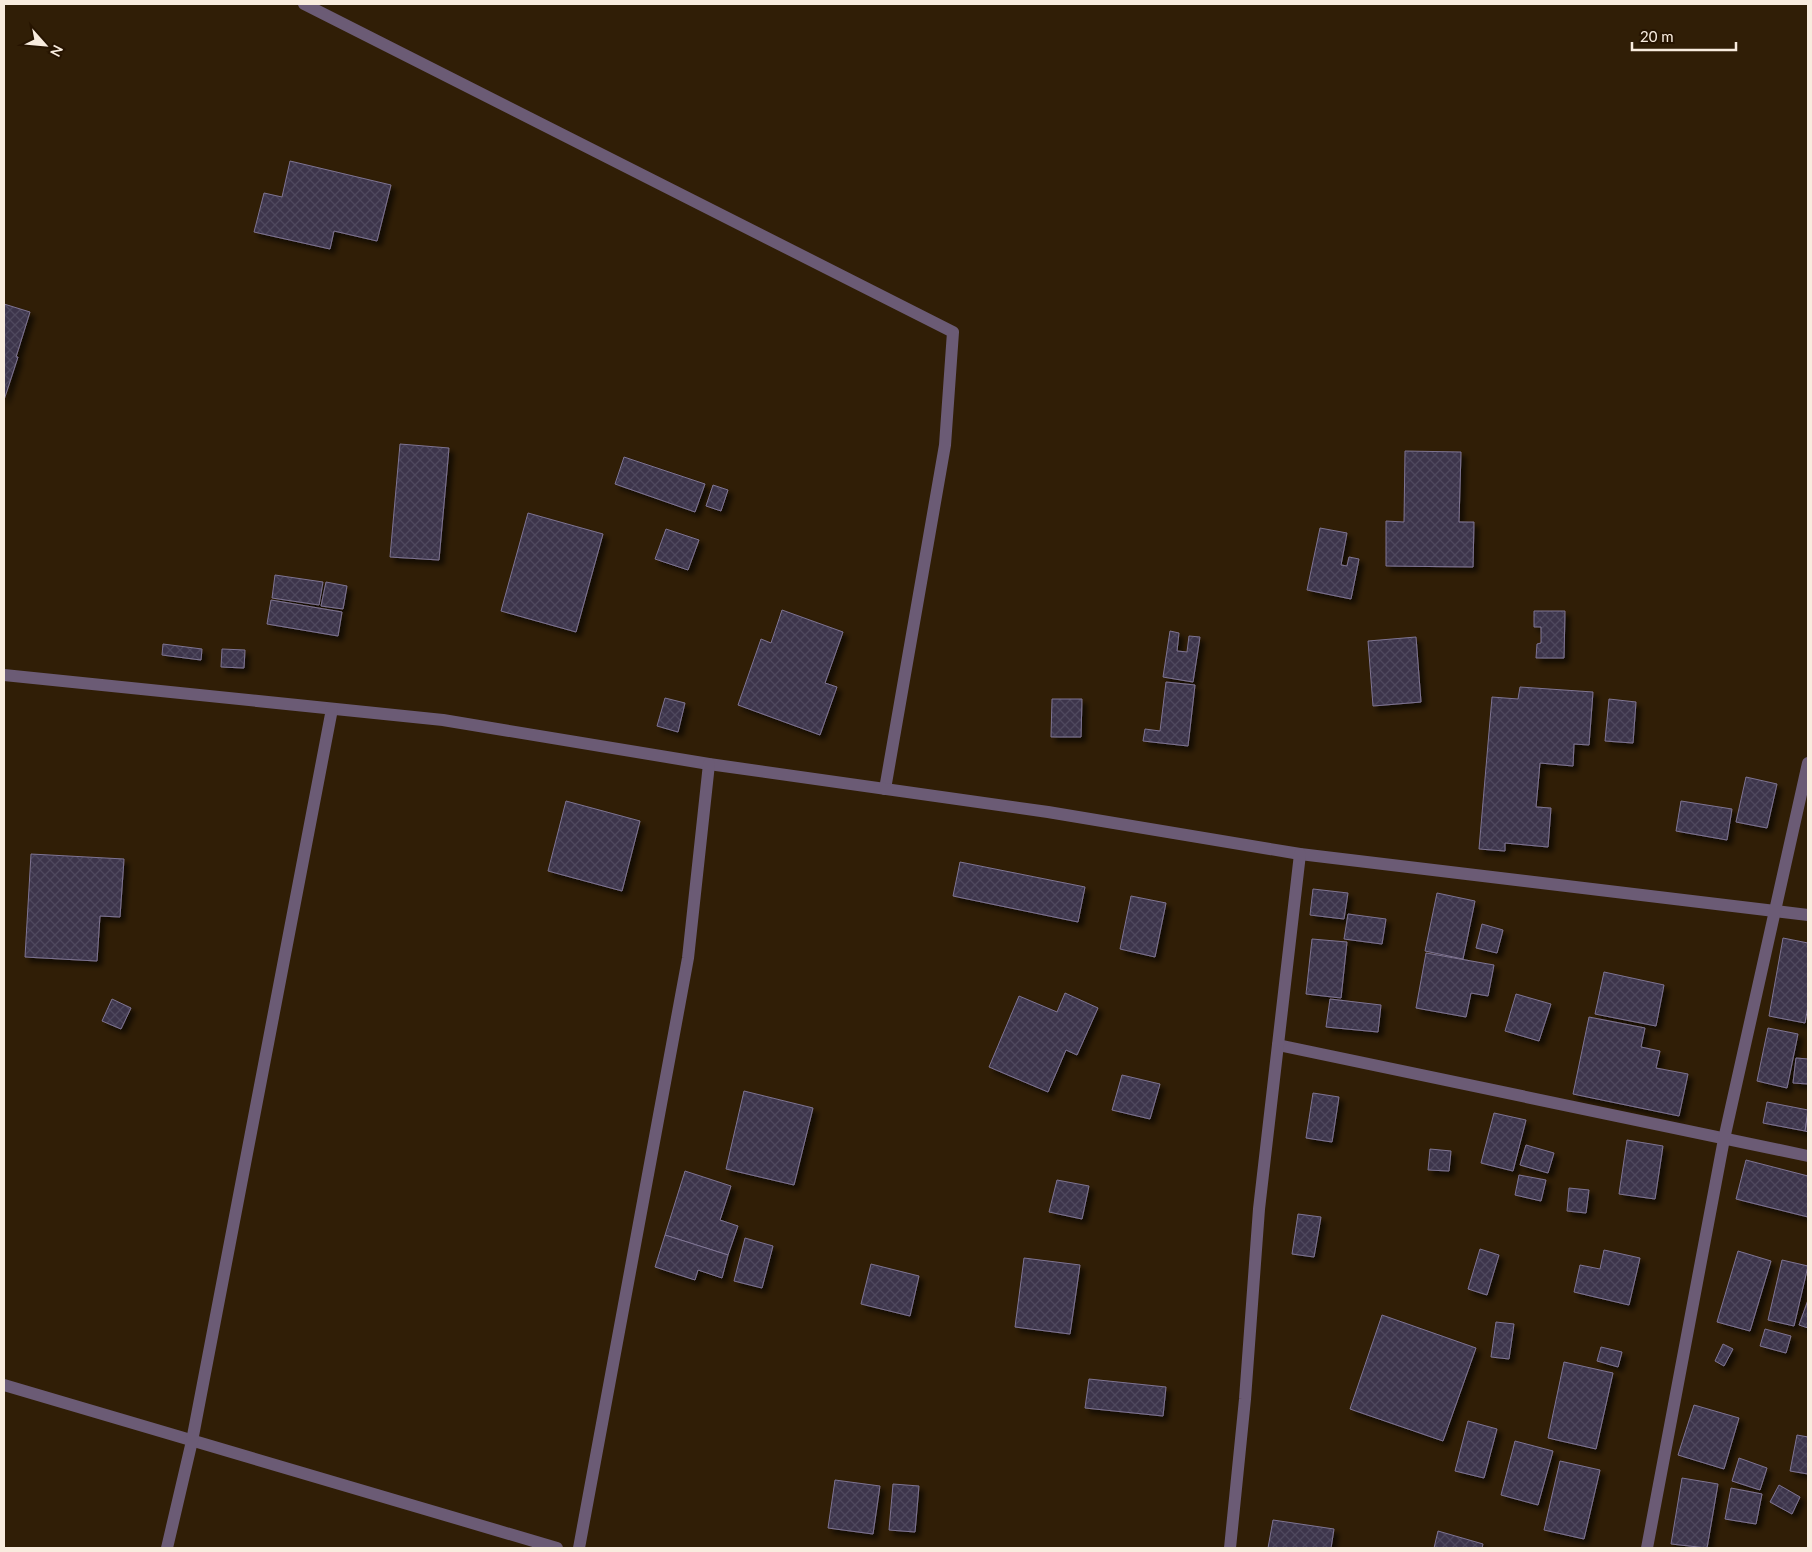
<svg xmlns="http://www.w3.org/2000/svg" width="1812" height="1552" viewBox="0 0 1812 1552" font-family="Lato,sans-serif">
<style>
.building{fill:url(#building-cross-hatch);stroke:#7e7492;filter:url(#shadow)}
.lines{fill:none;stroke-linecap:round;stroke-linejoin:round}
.minor{stroke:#6b5b75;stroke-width:12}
</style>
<defs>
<pattern id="building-cross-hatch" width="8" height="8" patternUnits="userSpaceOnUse" patternTransform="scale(1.25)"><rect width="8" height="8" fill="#3c344c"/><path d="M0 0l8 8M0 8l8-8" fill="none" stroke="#4f485d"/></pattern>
<filter id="shadow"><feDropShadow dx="4.5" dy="4.5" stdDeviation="2.5" flood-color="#0009"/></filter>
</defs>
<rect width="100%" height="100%" fill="#301e06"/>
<g class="building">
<polygon points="290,161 391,185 377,241 334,231 330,249 254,232 264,193 282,197"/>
<polygon points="4,304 30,312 16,357 18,357 4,400"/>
<polygon points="400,444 449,448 439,560 390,557"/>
<polygon points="1405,451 1461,452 1459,522 1474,522 1473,567 1386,566 1386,521 1404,522"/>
<polygon points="624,457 705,484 695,512 615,484"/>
<polygon points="713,485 728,490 721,511 706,506"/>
<polygon points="528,513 603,534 576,632 501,611"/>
<polygon points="1320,528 1347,533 1341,565 1347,566 1349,557 1359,559 1351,599 1307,590"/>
<polygon points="666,529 699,540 688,570 655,559"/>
<polygon points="275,575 323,582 319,605 272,598"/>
<polygon points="326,582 347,586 343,609 321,606"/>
<polygon points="271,600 342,612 338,636 267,624"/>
<polygon points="782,610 843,632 825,683 837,687 820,735 738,705 761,639 771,643"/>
<polygon points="1534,611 1565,611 1564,658 1536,658 1537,644 1541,643 1541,627 1534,627"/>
<polygon points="1170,631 1179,633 1177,651 1187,652 1189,636 1200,637 1193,682 1163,677"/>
<polygon points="1416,637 1421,702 1373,706 1368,641"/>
<polygon points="163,644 202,649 201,660 162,655"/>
<polygon points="222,649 245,650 244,668 221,667"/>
<polygon points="1166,682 1195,685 1188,746 1143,741 1145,729 1160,731"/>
<polygon points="1520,687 1593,692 1589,745 1574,744 1573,766 1540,763 1536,807 1551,808 1548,847 1505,843 1505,851 1479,849 1492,697 1518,699"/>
<polygon points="665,698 685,703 678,732 657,726"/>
<polygon points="1052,699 1082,699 1081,737 1051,737"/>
<polygon points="1609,699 1636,702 1633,743 1605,741"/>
<polygon points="1746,777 1777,784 1767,828 1736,822"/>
<polygon points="566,801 640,821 622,891 548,871"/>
<polygon points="1681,801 1732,809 1727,840 1676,831"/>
<polygon points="31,854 124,859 120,917 100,916 97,961 25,957"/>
<polygon points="960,862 1085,887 1078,922 953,896"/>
<polygon points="1313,889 1348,893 1344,919 1310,915"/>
<polygon points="1437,893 1475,901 1463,959 1425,951"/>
<polygon points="1131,896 1166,903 1155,957 1120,949"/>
<polygon points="1348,914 1386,919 1382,944 1344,939"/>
<polygon points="1482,924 1503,930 1497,953 1476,948"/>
<polygon points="1783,938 1808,943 1808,1006 1805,1023 1769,1016"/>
<polygon points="1312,939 1347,942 1341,998 1306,994"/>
<polygon points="1426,953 1494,965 1488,996 1471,993 1466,1017 1416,1008"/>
<polygon points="1604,972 1664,985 1656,1026 1595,1014"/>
<polygon points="1065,993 1098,1008 1077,1055 1066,1050 1048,1092 989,1067 1019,996 1057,1012"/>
<polygon points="1516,994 1551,1004 1539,1041 1505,1031"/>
<polygon points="112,999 131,1008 121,1029 102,1021"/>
<polygon points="1330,999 1381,1005 1378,1032 1326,1027"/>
<polygon points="1589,1017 1645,1028 1641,1047 1660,1051 1656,1068 1688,1074 1679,1116 1573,1094"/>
<polygon points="1768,1028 1798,1034 1787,1088 1757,1081"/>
<polygon points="1796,1058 1808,1059 1808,1084 1793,1083"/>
<polygon points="1122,1075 1160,1084 1150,1119 1112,1110"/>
<polygon points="744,1091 813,1108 794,1185 726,1169"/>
<polygon points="1313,1093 1339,1097 1332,1142 1306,1138"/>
<polygon points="1767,1102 1808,1110 1805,1131 1763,1123"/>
<polygon points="1494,1113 1526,1120 1513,1171 1481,1163"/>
<polygon points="1808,1113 1808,1132 1805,1131"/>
<polygon points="1627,1140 1663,1146 1655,1199 1619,1194"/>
<polygon points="1526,1145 1554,1153 1548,1173 1520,1165"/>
<polygon points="1430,1149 1451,1151 1449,1171 1428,1170"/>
<polygon points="1746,1160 1808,1176 1808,1217 1736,1199"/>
<polygon points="685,1171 731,1186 720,1220 738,1226 728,1255 665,1235"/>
<polygon points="1519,1175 1546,1180 1541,1201 1515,1195"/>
<polygon points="1057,1180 1089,1186 1082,1219 1049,1212"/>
<polygon points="1569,1188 1589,1190 1586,1213 1567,1211"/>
<polygon points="1298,1214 1321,1217 1314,1257 1292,1254"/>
<polygon points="665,1235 728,1255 722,1278 698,1270 695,1280 655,1267"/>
<polygon points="745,1238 773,1246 762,1288 734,1281"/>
<polygon points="1480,1249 1499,1255 1487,1295 1468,1289"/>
<polygon points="1604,1250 1640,1258 1629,1305 1574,1292 1580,1265 1600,1269"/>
<polygon points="1738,1251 1771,1261 1750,1331 1717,1322"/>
<polygon points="1024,1258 1080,1265 1070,1334 1015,1327"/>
<polygon points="1782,1260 1808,1266 1794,1326 1768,1320"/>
<polygon points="871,1264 919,1276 910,1316 861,1304"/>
<polygon points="1808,1300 1808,1328 1799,1325"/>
<polygon points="1382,1315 1476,1348 1443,1441 1350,1409"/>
<polygon points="1496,1322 1514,1324 1509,1359 1491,1357"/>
<polygon points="1765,1329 1791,1336 1786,1353 1760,1346"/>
<polygon points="1723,1344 1733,1349 1724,1366 1715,1361"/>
<polygon points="1601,1347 1622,1352 1618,1367 1597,1361"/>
<polygon points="1564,1362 1613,1373 1596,1449 1548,1438"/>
<polygon points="1089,1379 1166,1387 1163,1416 1085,1408"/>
<polygon points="1694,1405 1739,1418 1724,1469 1678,1455"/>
<polygon points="1468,1421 1497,1429 1484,1478 1455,1471"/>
<polygon points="1797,1435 1808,1437 1808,1474 1790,1471"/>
<polygon points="1515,1441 1553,1451 1538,1505 1501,1495"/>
<polygon points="1739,1458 1767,1468 1760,1490 1732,1481"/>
<polygon points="1560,1461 1600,1470 1584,1539 1544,1530"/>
<polygon points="1682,1478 1718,1484 1707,1548 1671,1544"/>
<polygon points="835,1480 880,1486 873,1534 828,1528"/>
<polygon points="893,1484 919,1486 915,1532 889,1530"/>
<polygon points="1779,1485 1800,1497 1792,1514 1770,1502"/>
<polygon points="1731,1488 1762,1494 1756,1524 1725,1519"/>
<polygon points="1273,1520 1334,1529 1331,1548 1268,1548"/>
<polygon points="1438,1531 1483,1544 1482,1548 1434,1548"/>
</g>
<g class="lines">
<g class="minor">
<polyline points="304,4 953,332 945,445 885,789"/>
<polyline points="4,675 443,720 709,764 1048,812 1300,854 1808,915"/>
<polyline points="1278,1045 1808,1156"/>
<polyline points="4,1385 557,1548"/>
<polyline points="167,1548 192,1441 332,709"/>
<polyline points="579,1548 688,958 709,764"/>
<polyline points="1230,1548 1245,1399 1259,1209 1300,854"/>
<polyline points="1647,1548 1724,1139 1808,763"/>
</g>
</g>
<rect width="1812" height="1552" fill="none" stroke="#f8ecde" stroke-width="10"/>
<g transform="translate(45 45) rotate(117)" stroke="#261400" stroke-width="4" paint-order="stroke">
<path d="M0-4L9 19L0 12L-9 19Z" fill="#f8ecde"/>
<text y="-8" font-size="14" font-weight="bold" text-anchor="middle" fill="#f8ecde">N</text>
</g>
<path d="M1632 42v8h104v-8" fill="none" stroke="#f8ecde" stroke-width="2.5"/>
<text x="1640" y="42" font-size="15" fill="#f8ecde" stroke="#261400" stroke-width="4" paint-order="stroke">20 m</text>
</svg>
